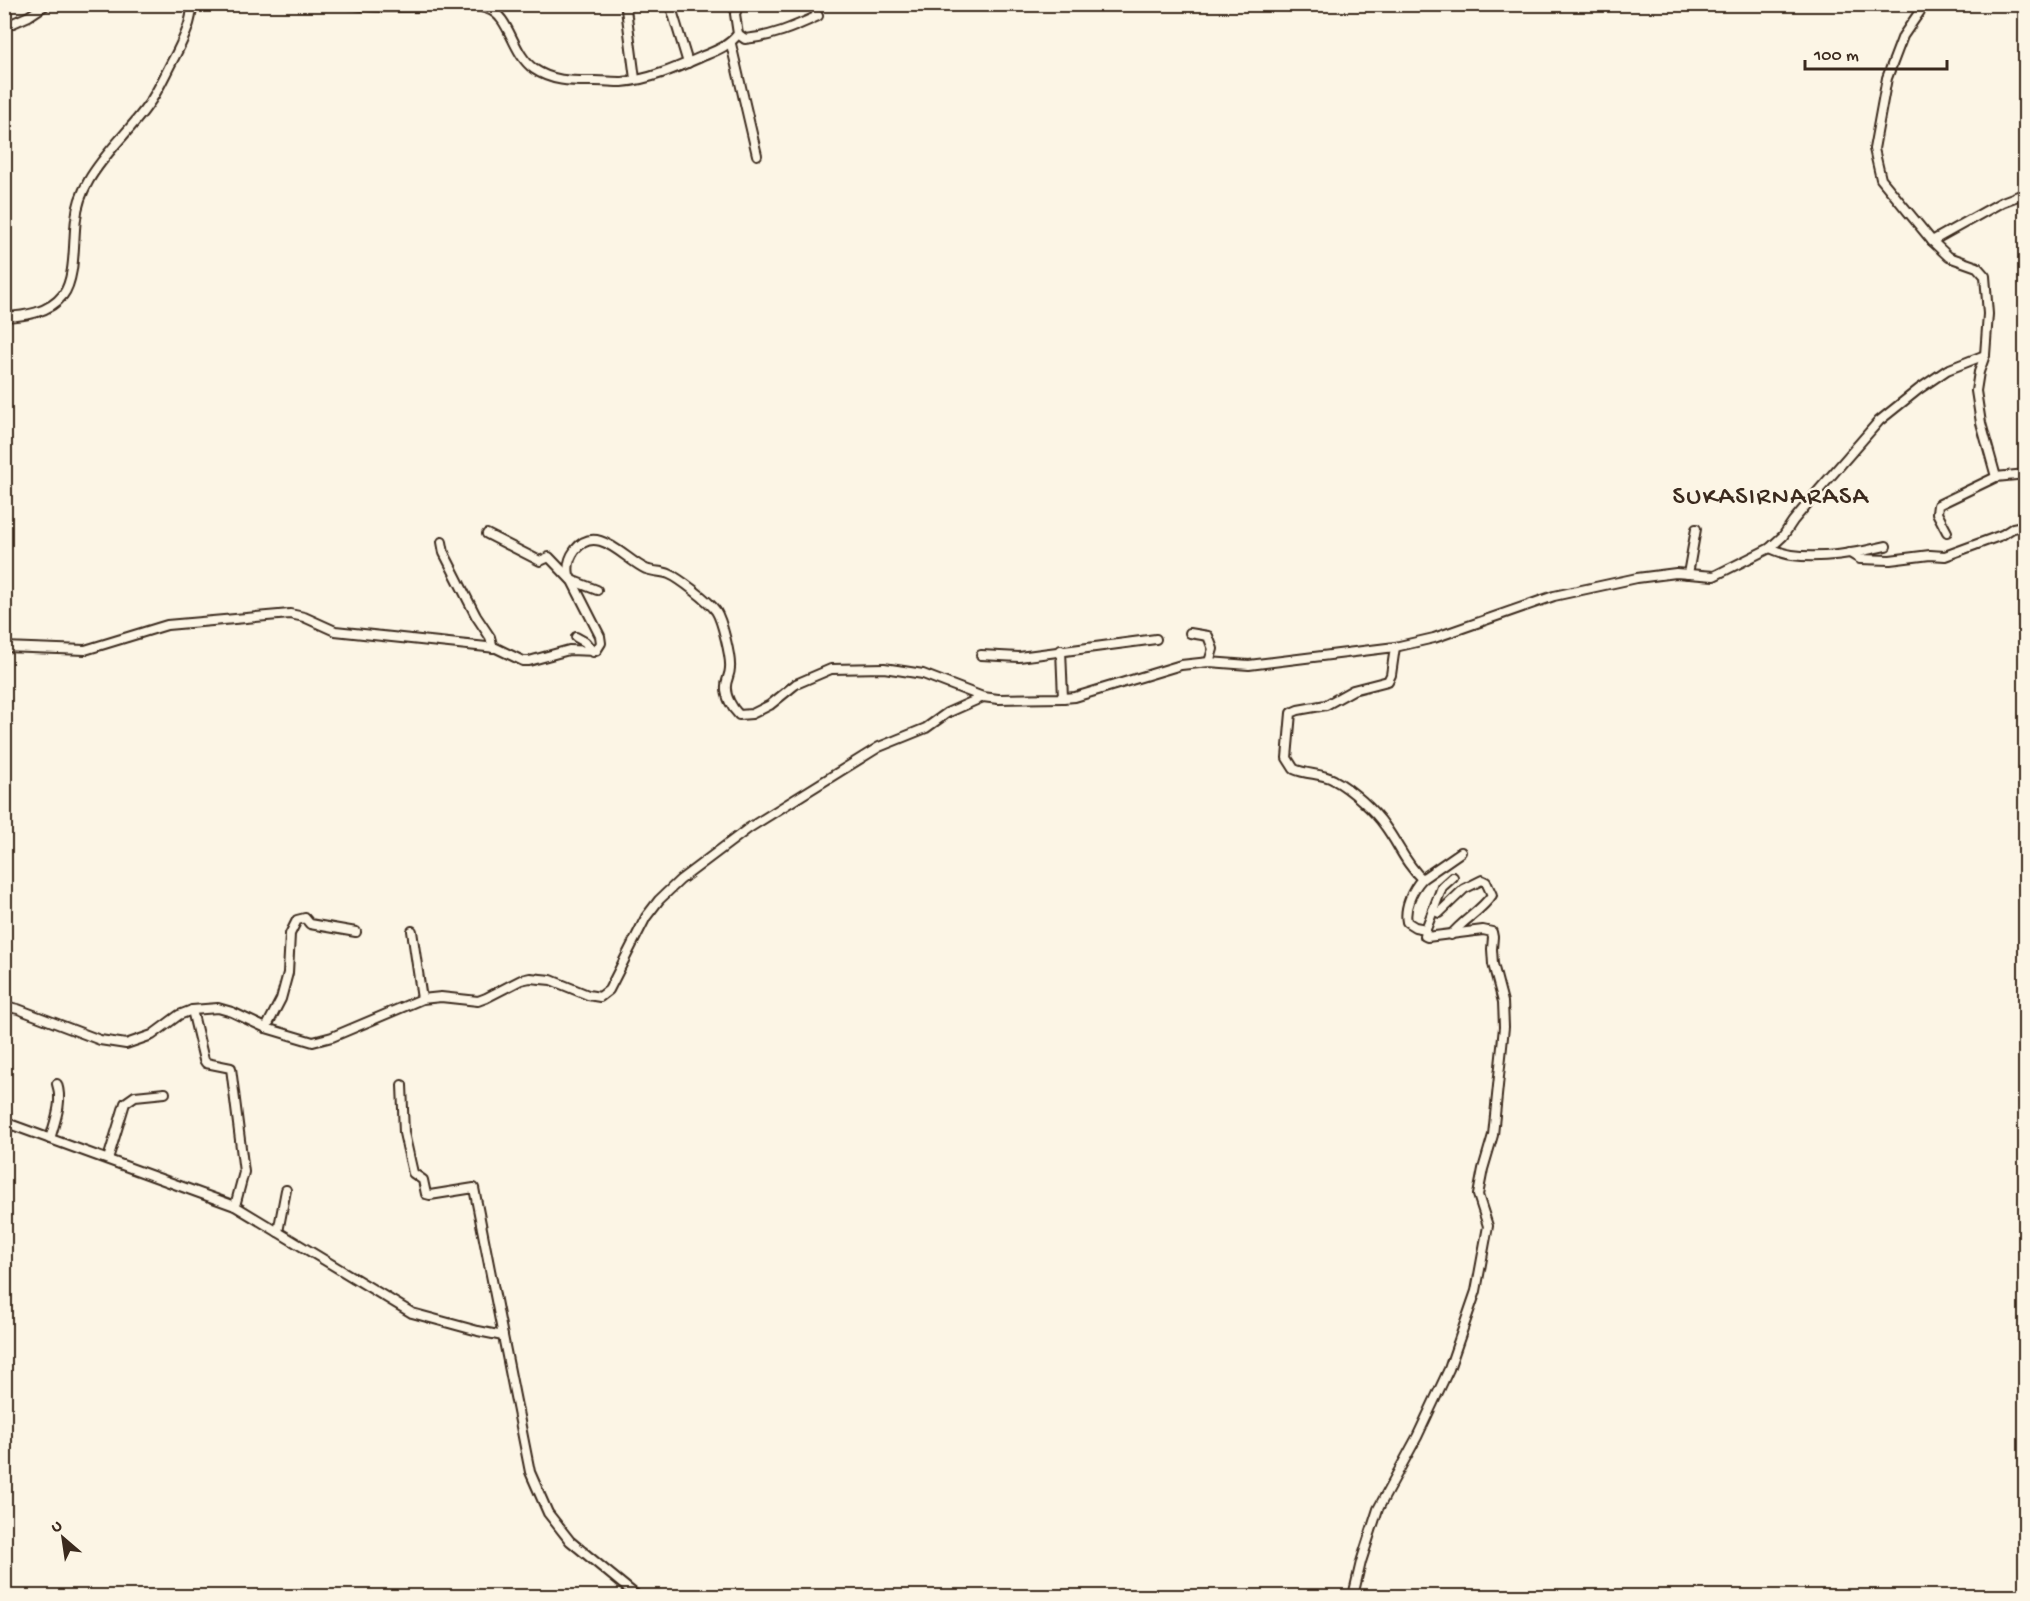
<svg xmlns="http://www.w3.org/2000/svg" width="2030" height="1601" viewBox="0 0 2030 1601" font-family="'Gochi Hand',sans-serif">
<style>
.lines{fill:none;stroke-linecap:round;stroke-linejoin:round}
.minor-casing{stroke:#3b2a1e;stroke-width:12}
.minor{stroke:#fcf5e5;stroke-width:8}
.labels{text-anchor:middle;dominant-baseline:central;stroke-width:5;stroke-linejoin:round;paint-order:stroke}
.quarter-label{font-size:26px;letter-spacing:1.5px;fill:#3b2a1e;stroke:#fcf5e5}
</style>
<rect width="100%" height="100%" fill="#fcf5e5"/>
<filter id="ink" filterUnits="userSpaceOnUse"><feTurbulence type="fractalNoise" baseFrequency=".0167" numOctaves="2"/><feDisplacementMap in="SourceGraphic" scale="12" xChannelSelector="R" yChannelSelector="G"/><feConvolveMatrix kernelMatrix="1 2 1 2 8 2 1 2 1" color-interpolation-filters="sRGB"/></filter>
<g filter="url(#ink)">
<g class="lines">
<defs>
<g id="minor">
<path d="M347 4C379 9 411 6 443 6 458 6 473 3 488 9 510 16 512 54 534 69 553 82 573 81 595 81 604 81 613 82 622 82 649 80 676 68 701 57 715 51 728 47 738 34L735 14 739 4"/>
<polyline points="670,4 688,63"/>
<polyline points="1925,4 1903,36 1887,78 1874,149 1881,179 1932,241 1949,257 1977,267 1985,276 1988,314 1985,355 1979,372 1976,391 1981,423 1996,477"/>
<polyline points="626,9 635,79"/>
<polyline points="4,27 29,16 47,4"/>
<path d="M738 34 745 39C771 37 794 27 818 16L812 4"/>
<polyline points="731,44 757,155"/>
<polyline points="1932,241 2002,202 2026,193"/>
<path d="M4 317C25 316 49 313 63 295 76 278 73 240 76 219 77 205 82 192 89 180 105 152 130 131 148 105 159 90 166 72 175 56 183 40 192 23 192 4"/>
<polyline points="1947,532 1937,513 1938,505 1996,477 2026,474"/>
<polyline points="487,534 540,561 549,557 571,580 597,590"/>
<polyline points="442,542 444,553 476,616 490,637 493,648"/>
<path d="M1770 548C1777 551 1785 554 1792 555 1820 559 1859 553 1886 546"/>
<polyline points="1850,553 1860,559 1890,560 1930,555 1945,556 2002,535 2013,528 2018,527 2026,529"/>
<polyline points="1688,574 1696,529"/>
<polyline points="1190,633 1208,636 1213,649 1209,662"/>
<polyline points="576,637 585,642 593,652"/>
<path d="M4 647 85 650 167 625 290 614 304 617 335 631 496 648 523 661H529L569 650 596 651 601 643 600 636 569 575C567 565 569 558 575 550 597 522 625 560 646 569 654 572 662 571 669 574 679 578 709 601 716 611 722 620 731 657 730 668 730 675 726 680 726 686 725 696 732 708 739 715L752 714 770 705 796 684 831 669 884 668 923 674 983 697 998 699 1063 698 1075 697 1181 665 1209 662 1249 665 1395 647 1434 638 1554 596 1637 578 1676 573 1714 576 1770 548 1783 536 1793 521 1818 491 1879 421 1919 389 1947 370 1985 355"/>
<polyline points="1061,650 1063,698"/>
<polyline points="981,655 1019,657 1156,639"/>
<polyline points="1422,879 1461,852"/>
<path d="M1433 910 1439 913 1464 889 1482 880 1486 882 1492 895C1481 911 1463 920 1451 935"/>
<polyline points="1426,929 1442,887 1453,877"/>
<polyline points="412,931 422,999"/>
<polyline points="4,1006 18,1009 100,1040 126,1044 152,1035 179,1015 192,1010 218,1008 232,1012 266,1028 313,1042 332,1037 422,999 441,997 478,1001 486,998 521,980 530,978 551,980 588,995 600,997 609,990 646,917 659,900 680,880 749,828 879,747 926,728 947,713 983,697"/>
<polyline points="192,1010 204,1060 206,1063 231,1068 244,1172 235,1206"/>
<polyline points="266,1028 281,999 288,973 290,934 297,920 305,918 310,924 356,932"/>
<polyline points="402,1085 404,1133 413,1173 423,1180 426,1194 430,1195 474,1188 503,1336"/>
<polyline points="4,1122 235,1206 412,1313 478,1331 503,1336 530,1472 548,1513 570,1541 637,1596"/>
<path d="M50 1139C55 1121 63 1102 57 1084"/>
<polyline points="108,1159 125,1103 135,1096 165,1093"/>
<polyline points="278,1232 286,1190"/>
<path d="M1353 1596 1361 1562 1378 1509 1417 1437 1449 1369 1476 1291 1488 1226 1478 1195 1483 1169 1493 1135 1504 1027 1503 1002 1493 964 1492 949 1493 937 1492 932 1483 930 1427 937 1425 936 1426 929 1415 927 1407 922C1404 908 1412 890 1422 879 1405 863 1399 845 1385 826 1375 811 1351 789 1334 780 1322 773 1307 775 1294 769L1287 758 1291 713 1298 710 1326 705 1353 690 1388 681 1391 675 1395 647"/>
</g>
</defs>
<use href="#minor" class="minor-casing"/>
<use href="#minor" class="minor"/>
</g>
</g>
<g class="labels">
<g class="quarter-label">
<text x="1771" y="498">SUKASIRNARASA</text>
</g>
</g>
<rect width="2030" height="1601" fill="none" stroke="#fcf5e5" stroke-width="24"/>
<rect x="12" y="12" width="2006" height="1577" fill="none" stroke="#3b2a1e" stroke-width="2" filter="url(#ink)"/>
<g transform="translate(63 1538) rotate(331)" stroke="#fcf5e5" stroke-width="4.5" paint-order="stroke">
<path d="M0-4.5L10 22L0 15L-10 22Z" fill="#3b2a1e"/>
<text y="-9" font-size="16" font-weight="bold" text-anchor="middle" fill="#3b2a1e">U</text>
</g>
<path d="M1805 60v9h142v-9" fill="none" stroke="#3b2a1e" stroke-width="3"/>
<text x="1814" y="60" font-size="18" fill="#3b2a1e" stroke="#fcf5e5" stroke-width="4.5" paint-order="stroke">100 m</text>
</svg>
